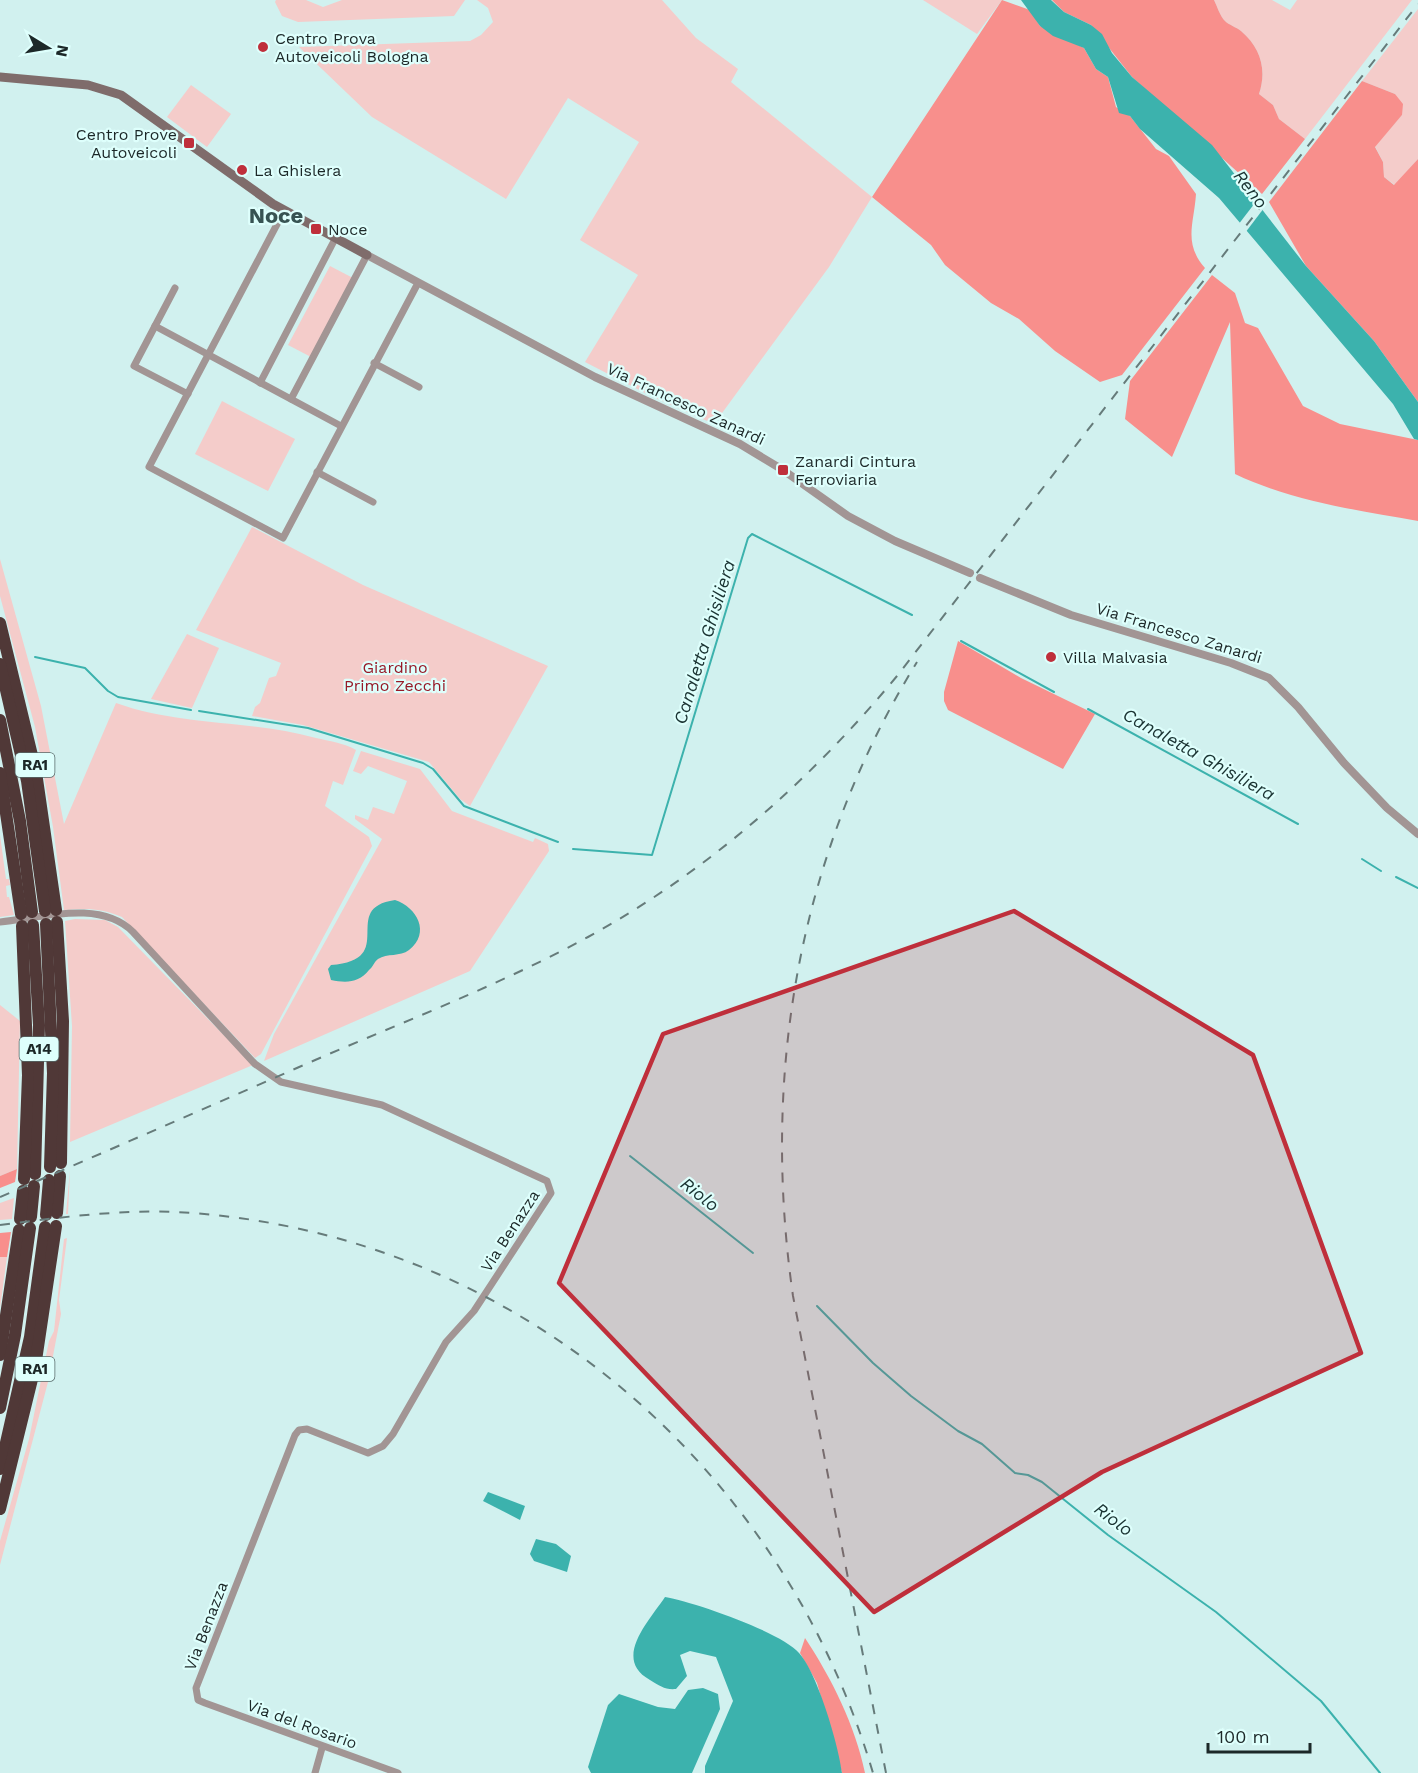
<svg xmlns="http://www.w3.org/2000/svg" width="1418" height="1773" viewBox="0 0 1418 1773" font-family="'Work Sans',sans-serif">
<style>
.green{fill:#f4ccca}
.forest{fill:#f88f8c}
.water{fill:#3cb2ad}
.pier{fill:#d1f1ef}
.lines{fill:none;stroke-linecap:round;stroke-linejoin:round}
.stream{stroke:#3cb2ad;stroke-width:2}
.minor{stroke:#a29594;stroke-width:7}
.tertiary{stroke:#a29594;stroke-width:8}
.secondary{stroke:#7f6c6b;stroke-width:9}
.motorway{stroke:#503837;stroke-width:12}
.rail{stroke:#667b7a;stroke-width:2;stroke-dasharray:10 10;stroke-linecap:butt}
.marked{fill:#bf2f3b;fill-opacity:0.2;stroke:#bf2f3b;stroke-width:4.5;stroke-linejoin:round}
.poi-dot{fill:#bf2f3b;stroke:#defffc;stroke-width:2}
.labels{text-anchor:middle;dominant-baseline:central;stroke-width:4.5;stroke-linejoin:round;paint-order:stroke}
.shield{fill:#defffc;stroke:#566868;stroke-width:1.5}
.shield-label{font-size:15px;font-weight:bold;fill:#1c2828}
.poi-label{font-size:16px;fill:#1c2828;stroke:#defffc;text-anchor:start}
.street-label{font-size:16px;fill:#1c2828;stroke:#defffc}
.park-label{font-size:16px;fill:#971a28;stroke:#defffc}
.water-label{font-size:18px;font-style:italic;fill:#1a3332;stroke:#defffc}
.district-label{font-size:22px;font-weight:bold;fill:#375352;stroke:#defffc}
</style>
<rect width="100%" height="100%" fill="#d1f1ef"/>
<g class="green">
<polygon points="306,0 323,7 342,0 465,0 454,16 298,22 282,16 275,2 276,0"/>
<polygon points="477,0 662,0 696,38 738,69 731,82 872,197 829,267 714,424 649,395 585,362 638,275 580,240 639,142 568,98 506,199 372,117 299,47 470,41 481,35 493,22 488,8"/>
<polygon points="923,0 1002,0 977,34"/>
<path d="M1214 0H1272L1290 10 1297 0H1412L1305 139 1279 119 1273 105 1259 94C1267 70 1261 48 1241 31 1236 27 1229 25 1225 21 1220 16 1217 6 1214 0Z"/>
<polygon points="1418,9 1418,159 1395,185 1384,177 1383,162 1375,146 1402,115 1395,94 1362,81"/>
<polygon points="191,85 231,114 207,147 167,117"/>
<polygon points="330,266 353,278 311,357 288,345"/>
<polygon points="222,401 295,439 268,491 195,454"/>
<polygon points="252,527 363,585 548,666 470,806 460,799 429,762 303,725 252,716 255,707 260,703 269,678 276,676 281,663 196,630"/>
<path d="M0 559 41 706 64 824 116 703C180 726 251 720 316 738 329 741 344 743 356 750L343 785 333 781 325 806 369 837 372 846 261 1054 255 1058 122 917C101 908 86 908 64 910L53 827 35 727 0 596Z"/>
<polygon points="187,634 219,648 192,708 151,699"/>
<polygon points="361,751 420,769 452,811 533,842 535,838 548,844 549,851 470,971 264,1061 274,1034 382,839 355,819 355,815 368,820 373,807 394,814 407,781 368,766 361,774 353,771"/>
<polygon points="0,835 6,879 9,879 10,885 6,886 7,897 9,897 14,915 0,917"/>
<polygon points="75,919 105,920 118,927 253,1065 70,1142 72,1026 65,921"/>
<polygon points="0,1005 20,1021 17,1169 0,1176"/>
<polygon points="70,1170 68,1214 66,1214"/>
<polygon points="14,1198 12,1219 0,1220 0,1203"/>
<polygon points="67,1238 59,1300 61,1314 48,1382 0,1565 0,1541 29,1439 49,1341 54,1331 64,1239"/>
<polygon points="0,1257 7,1257 0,1308"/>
</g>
<g class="forest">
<path d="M1002 0 1030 10 1040 26 1084 48 1096 69 1108 77 1116 107 1130 116 1156 149 1169 156 1196 194C1194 224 1183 243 1205 268L1122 375 1100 382 1055 351 1019 319 991 303 945 265 931 245 872 197Z"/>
<path d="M1052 0H1214C1217 6 1220 16 1225 21 1229 25 1236 27 1241 31 1261 48 1267 70 1259 94L1273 105 1279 119 1305 139 1262 194 1132 77 1091 25 1064 12Z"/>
<polygon points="1362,81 1395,94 1403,104 1402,115 1375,147 1383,162 1384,177 1394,185 1418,159 1418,402 1374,341 1306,266 1269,202"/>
<path d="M1212 275 1235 293 1245 323 1258 328 1303 406 1340 424 1418 440V521C1356 510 1292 501 1235 474L1230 322 1172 457 1125 419 1130 381Z"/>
<polygon points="958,641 1021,678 1095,714 1063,769 948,710 944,701 944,692"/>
<polygon points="17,1169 15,1182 0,1188 0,1176"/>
<polygon points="11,1232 7,1257 0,1257 0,1233"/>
<path d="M805 1638C832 1679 855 1725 865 1773H842L817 1683 800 1653Z"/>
</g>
<g class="water">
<polygon points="1021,0 1051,0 1064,12 1091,25 1102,34 1112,53 1132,77 1212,145 1306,266 1374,341 1418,402 1418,440 1414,439 1393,404 1219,198 1140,129 1130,116 1119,113 1108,77 1096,69 1084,48 1053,36 1040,26"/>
<path d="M395 900C417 907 431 933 409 950 400 957 387 953 378 959 374 962 373 967 369 970 359 983 346 983 331 980L328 969 331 965C400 960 338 908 395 900Z"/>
<polygon points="488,1492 525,1506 520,1520 483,1501"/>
<polygon points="536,1539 556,1544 571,1556 567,1572 534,1561 530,1554"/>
<path d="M665 1597C694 1602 781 1632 799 1653 817 1672 839 1746 842 1773H705V1766L733 1701 716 1657 690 1651 680 1655 687 1676 676 1689C665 1690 660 1686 650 1680 612 1659 649 1621 665 1597Z"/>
<polygon points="703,1688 718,1694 720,1709 692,1773 591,1773 588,1767 608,1705 619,1694 658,1707 675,1709 688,1690"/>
</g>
<polygon class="pier" points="1258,199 1264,208 1245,233 1238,225"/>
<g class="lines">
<g class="stream">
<polyline points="961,641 1054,692"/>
<polyline points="35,657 85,668 108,691 118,697 191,710"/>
<polyline points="1088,709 1298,824"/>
<polyline points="199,711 308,728 423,763 433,769 464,806 558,842"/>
<polyline points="573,849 652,855 748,538 752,534 912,615"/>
<polyline points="1362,859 1381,871"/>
<polyline points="1396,877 1418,888"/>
<polyline points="630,1156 753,1253"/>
<polyline points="817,1306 873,1363 911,1396 958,1431 982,1444 1015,1473 1028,1475 1042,1482 1108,1535 1216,1612 1321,1701 1380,1773"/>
</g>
<g class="minor">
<polyline points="284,211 149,467 283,538 418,283"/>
<polyline points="175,288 134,366 188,394"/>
<polyline points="155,326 341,426"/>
<polyline points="374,363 419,387"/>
<polyline points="260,383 335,239"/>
<polyline points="291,399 367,255"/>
<polyline points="317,472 373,502"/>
<path d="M0 922C41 918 100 899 133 932L255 1064 281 1082 382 1105 547 1181 551 1193 474 1311 446 1342 393 1434 383 1446 368 1453 307 1429 299 1430 295 1435 196 1688 198 1700 205 1703 398 1773"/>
<polyline points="315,1773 322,1748"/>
</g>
<g class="tertiary">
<polyline points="367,255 595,377 740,444 783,470 848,516 895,541 970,573"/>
<polyline points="980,578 1071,615 1231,663 1269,678 1298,707 1344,763 1387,808 1418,834"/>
</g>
<polyline class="secondary" points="0,77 88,85 121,95 273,204 367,255"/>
<g class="motorway">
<polyline points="0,623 36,772 56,910"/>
<polyline points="0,664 27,781 45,911"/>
<polyline points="0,720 20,821 32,912"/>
<polyline points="0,773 21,914"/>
<polyline points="57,922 63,1021 61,1163"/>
<polyline points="46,924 53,1073 50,1167"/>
<polyline points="33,925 39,1025 35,1174"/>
<polyline points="22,926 28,1075 24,1179"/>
<polyline points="57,1213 60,1176"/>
<polyline points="46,1215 49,1180"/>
<polyline points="31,1217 34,1186"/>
<polyline points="20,1219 23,1191"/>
<polyline points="0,1355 19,1230"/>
<polyline points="0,1408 15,1335 30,1228"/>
<polyline points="0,1469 30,1337 45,1227"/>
<polyline points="0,1509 35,1367 56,1226"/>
</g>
<g class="rail">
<path d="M0 1197C110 1150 219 1102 329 1054 416 1017 505 982 588 937 708 871 810 781 897 676L1418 4"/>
<path d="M0 1225C64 1217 128 1208 192 1213 516 1237 782 1465 873 1773"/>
<path d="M886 1773 793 1296C761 1074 798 855 917 662"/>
</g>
</g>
<path class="marked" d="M1014 911 1253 1055 1361 1353 1102 1472 874 1612 559 1283 663 1034Z"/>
<g class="poi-dot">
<circle cx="263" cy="47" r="6"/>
<rect x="183" y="137" width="12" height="12" rx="3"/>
<circle cx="242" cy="170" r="6"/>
<rect x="310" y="223" width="12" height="12" rx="3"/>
<rect x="777" y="464" width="12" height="12" rx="3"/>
<circle cx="1051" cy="657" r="6"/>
</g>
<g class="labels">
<g class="shield">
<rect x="15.5" y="753" width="39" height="24" rx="4.5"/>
<rect x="19.5" y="1037" width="39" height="24" rx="4.5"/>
<rect x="15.5" y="1357" width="39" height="24" rx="4.5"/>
</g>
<g class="shield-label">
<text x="35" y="765">RA1</text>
<text x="39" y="1049">A14</text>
<text x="35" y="1369">RA1</text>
</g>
<g class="poi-label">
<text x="275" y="38">Centro Prova<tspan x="275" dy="18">Autoveicoli Bologna</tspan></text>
<text x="177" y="134" text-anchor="end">Centro Prove<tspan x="177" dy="18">Autoveicoli</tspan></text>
<text x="254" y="170">La Ghislera</text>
<text x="328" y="229">Noce</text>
<text x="795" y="461">Zanardi Cintura<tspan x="795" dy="18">Ferroviaria</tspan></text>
<text x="1063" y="657">Villa Malvasia</text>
</g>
<g class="street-label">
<text transform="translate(686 404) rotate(25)">Via Francesco Zanardi</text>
<text transform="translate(1179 633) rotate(17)">Via Francesco Zanardi</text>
<text transform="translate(510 1231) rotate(-57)">Via Benazza</text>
<text transform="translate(206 1626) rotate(-69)">Via Benazza</text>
<text transform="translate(302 1724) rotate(20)">Via del Rosario</text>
</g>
<g class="park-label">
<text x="395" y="667">Giardino<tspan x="395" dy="18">Primo Zecchi</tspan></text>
</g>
<g class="water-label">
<text transform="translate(1251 189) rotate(52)">Reno</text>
<text transform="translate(704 642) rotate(-73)">Canaletta Ghisiliera</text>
<text transform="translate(1199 754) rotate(29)">Canaletta Ghisiliera</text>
<text transform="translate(700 1194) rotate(38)">Riolo</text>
<text transform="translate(1114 1519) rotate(37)">Riolo</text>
</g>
<g class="district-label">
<text x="276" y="215">Noce</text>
</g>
</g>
<g transform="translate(48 48) rotate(101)" stroke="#defffc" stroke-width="4.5" paint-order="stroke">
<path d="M0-4.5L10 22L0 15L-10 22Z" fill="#1c2828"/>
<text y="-9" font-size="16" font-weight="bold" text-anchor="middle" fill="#1c2828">N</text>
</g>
<path d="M1208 1743v9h102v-9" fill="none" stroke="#1c2828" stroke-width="3"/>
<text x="1217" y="1743" font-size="18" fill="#1c2828" stroke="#defffc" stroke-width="4.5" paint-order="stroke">100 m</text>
</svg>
